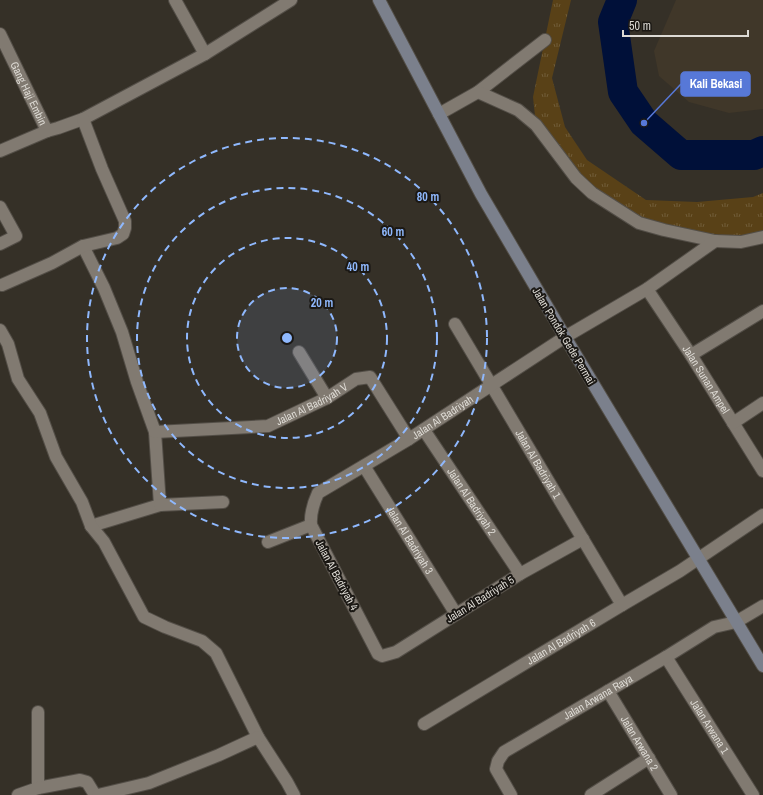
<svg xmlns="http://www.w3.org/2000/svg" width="763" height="795" viewBox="0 0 763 795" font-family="'Archivo Narrow',sans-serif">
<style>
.built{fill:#403729}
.grass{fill:url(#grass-tufts)}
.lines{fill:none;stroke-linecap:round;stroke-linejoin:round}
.river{stroke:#001039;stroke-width:30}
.street-casing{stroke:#534e47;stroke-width:14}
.secondary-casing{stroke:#534e47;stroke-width:14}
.street{stroke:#817a71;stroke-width:12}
.secondary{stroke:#7b808c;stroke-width:12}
.ring{fill:none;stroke:#8fb8fd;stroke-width:2;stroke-dasharray:7 5}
.labels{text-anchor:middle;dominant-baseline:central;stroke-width:4;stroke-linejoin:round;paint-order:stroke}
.street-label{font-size:11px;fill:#dddad4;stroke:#1b1814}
.centre{fill:#8fb8fd;stroke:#1b1814;stroke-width:2}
.ring-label{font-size:12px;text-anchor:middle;font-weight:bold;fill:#8fb8fd;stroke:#1b1814;stroke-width:4;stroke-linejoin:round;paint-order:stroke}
.leader{fill:none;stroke:#5778d7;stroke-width:1.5}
.callout-dot{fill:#5778d7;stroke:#1b1814;stroke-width:1.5}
.callout{fill:#5778d7;stroke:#5778d7;stroke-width:1.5}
.callout-label{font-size:12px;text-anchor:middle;font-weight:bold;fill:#fff}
</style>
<defs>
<pattern id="grass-tufts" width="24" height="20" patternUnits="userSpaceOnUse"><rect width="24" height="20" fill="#594117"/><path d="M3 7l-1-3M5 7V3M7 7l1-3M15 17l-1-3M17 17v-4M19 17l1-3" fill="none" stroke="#705c38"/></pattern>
</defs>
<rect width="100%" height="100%" fill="#353027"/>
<polygon class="built" points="676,0 763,0 763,109 729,113 689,102 659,76 654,51"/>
<polygon class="grass" points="553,0 571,0 552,78 565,127 587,160 646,200 697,202 753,197 763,193 763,237 741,242 639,223 592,193 536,125 533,97"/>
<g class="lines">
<polyline class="river" points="622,0 613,22 623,92 644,123 681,155 754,155 763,151"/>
<defs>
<g id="street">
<polyline points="175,0 205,54"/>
<path id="s1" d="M0 34 47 131"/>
<polyline points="478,92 545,40"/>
<polyline points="439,114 478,92 518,110 536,125 576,178 592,193 639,223 664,230 715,241 741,242 763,237"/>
<polyline points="0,151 47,131 58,128 83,119 205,54 291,0"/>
<polyline points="0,207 16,236 0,244"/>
<polyline points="83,246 104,288 122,332 137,382 155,432 160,505 91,526"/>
<polyline points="2,285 52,263 83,246 117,238 123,234 125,228 125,221 102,169 83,119"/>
<path id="s2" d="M647 289 691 355 763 471"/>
<path id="s3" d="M455 324 622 605"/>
<polyline points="0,330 8,344 18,379 40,413 56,457 82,502 91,526 104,542 144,617 165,627 202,641 216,653 258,737 287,782 294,795"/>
<polyline points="299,352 327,398"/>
<polyline points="691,355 763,311"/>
<polyline points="733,423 763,403"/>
<path id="s4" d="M424 430 520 574"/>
<path id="s5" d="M155 432 268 426 327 398 356 379 370 377 409 439"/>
<path id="s6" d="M364 466 456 614"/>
<polyline points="160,505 223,502"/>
<path id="s7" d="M583 539 520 574 396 652 382 656 378 654 311 525C310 513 313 504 318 493L409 439 565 337 647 289 715 241"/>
<polyline points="268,542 311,525"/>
<path id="s8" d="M666 657 753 795"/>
<path id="s9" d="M608 691 671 795"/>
<polyline points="38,712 38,788"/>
<path id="s10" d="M424 724 622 605 680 571 763 515"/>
<polyline points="18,795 38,788 80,780 87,782 95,795"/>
<polyline points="98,795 149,783 219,755 258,737"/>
<path id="s11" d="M511 795 496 769 498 761 504 752 666 657 714 627 736 622 763 606"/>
<polyline points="591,795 649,758"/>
</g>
<polyline id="secondary" points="379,0 481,194 565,337 763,666"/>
</defs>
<use href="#street" class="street-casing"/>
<use href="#secondary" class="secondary-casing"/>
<use href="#street" class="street"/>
<use href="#secondary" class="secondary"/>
</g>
<circle cx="287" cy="338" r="50" fill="#8fb8fd" fill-opacity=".12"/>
<g class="ring">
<circle cx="287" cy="338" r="50"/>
<circle cx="287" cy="338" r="100"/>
<circle cx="287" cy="338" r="150"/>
<circle cx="287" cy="338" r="200"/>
</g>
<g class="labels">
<g class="street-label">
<text stroke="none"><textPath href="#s1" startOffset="66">Gang Haji Embin</textPath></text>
<text transform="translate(564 336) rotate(59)">Jalan Pondok Gede Permai</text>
<text stroke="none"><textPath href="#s2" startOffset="108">Jalan Sunan Ampel</textPath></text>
<text stroke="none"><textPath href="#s5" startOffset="162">Jalan Al Badriyah V</textPath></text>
<text stroke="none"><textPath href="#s7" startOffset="562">Jalan Al Badriyah</textPath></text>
<text stroke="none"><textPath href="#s3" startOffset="163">Jalan Al Badriyah 1</textPath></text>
<text stroke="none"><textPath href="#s4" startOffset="86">Jalan Al Badriyah 2</textPath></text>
<text stroke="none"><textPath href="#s6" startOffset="87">Jalan Al Badriyah 3</textPath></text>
<text transform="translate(337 575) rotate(62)">Jalan Al Badriyah 4</text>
<text transform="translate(480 599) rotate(-32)">Jalan Al Badriyah 5</text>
<text stroke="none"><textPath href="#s10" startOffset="160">Jalan Al Badriyah 6</textPath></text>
<text stroke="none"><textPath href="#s11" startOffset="158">Jalan Arwana Raya</textPath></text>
<text stroke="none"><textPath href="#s8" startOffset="82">Jalan Arwana 1</textPath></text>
<text stroke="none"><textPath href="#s9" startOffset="61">Jalan Arwana 2</textPath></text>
</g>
</g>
<circle cx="287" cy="338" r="6" class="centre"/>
<g class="ring-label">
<text x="428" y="201">80 m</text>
<text x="393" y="236">60 m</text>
<text x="358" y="271">40 m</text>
<text x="322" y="307">20 m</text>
</g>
<path class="leader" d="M644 123L681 84"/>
<circle class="callout-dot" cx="644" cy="123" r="4"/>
<rect class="callout" x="681" y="72" width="69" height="24" rx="4"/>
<g class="callout-label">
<text x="716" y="88">Kali Bekasi</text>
</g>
<path d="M623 30v6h125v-6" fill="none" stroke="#dddad4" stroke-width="2"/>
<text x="629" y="30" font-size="12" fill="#dddad4" stroke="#1b1814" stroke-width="3" paint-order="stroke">50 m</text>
</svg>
